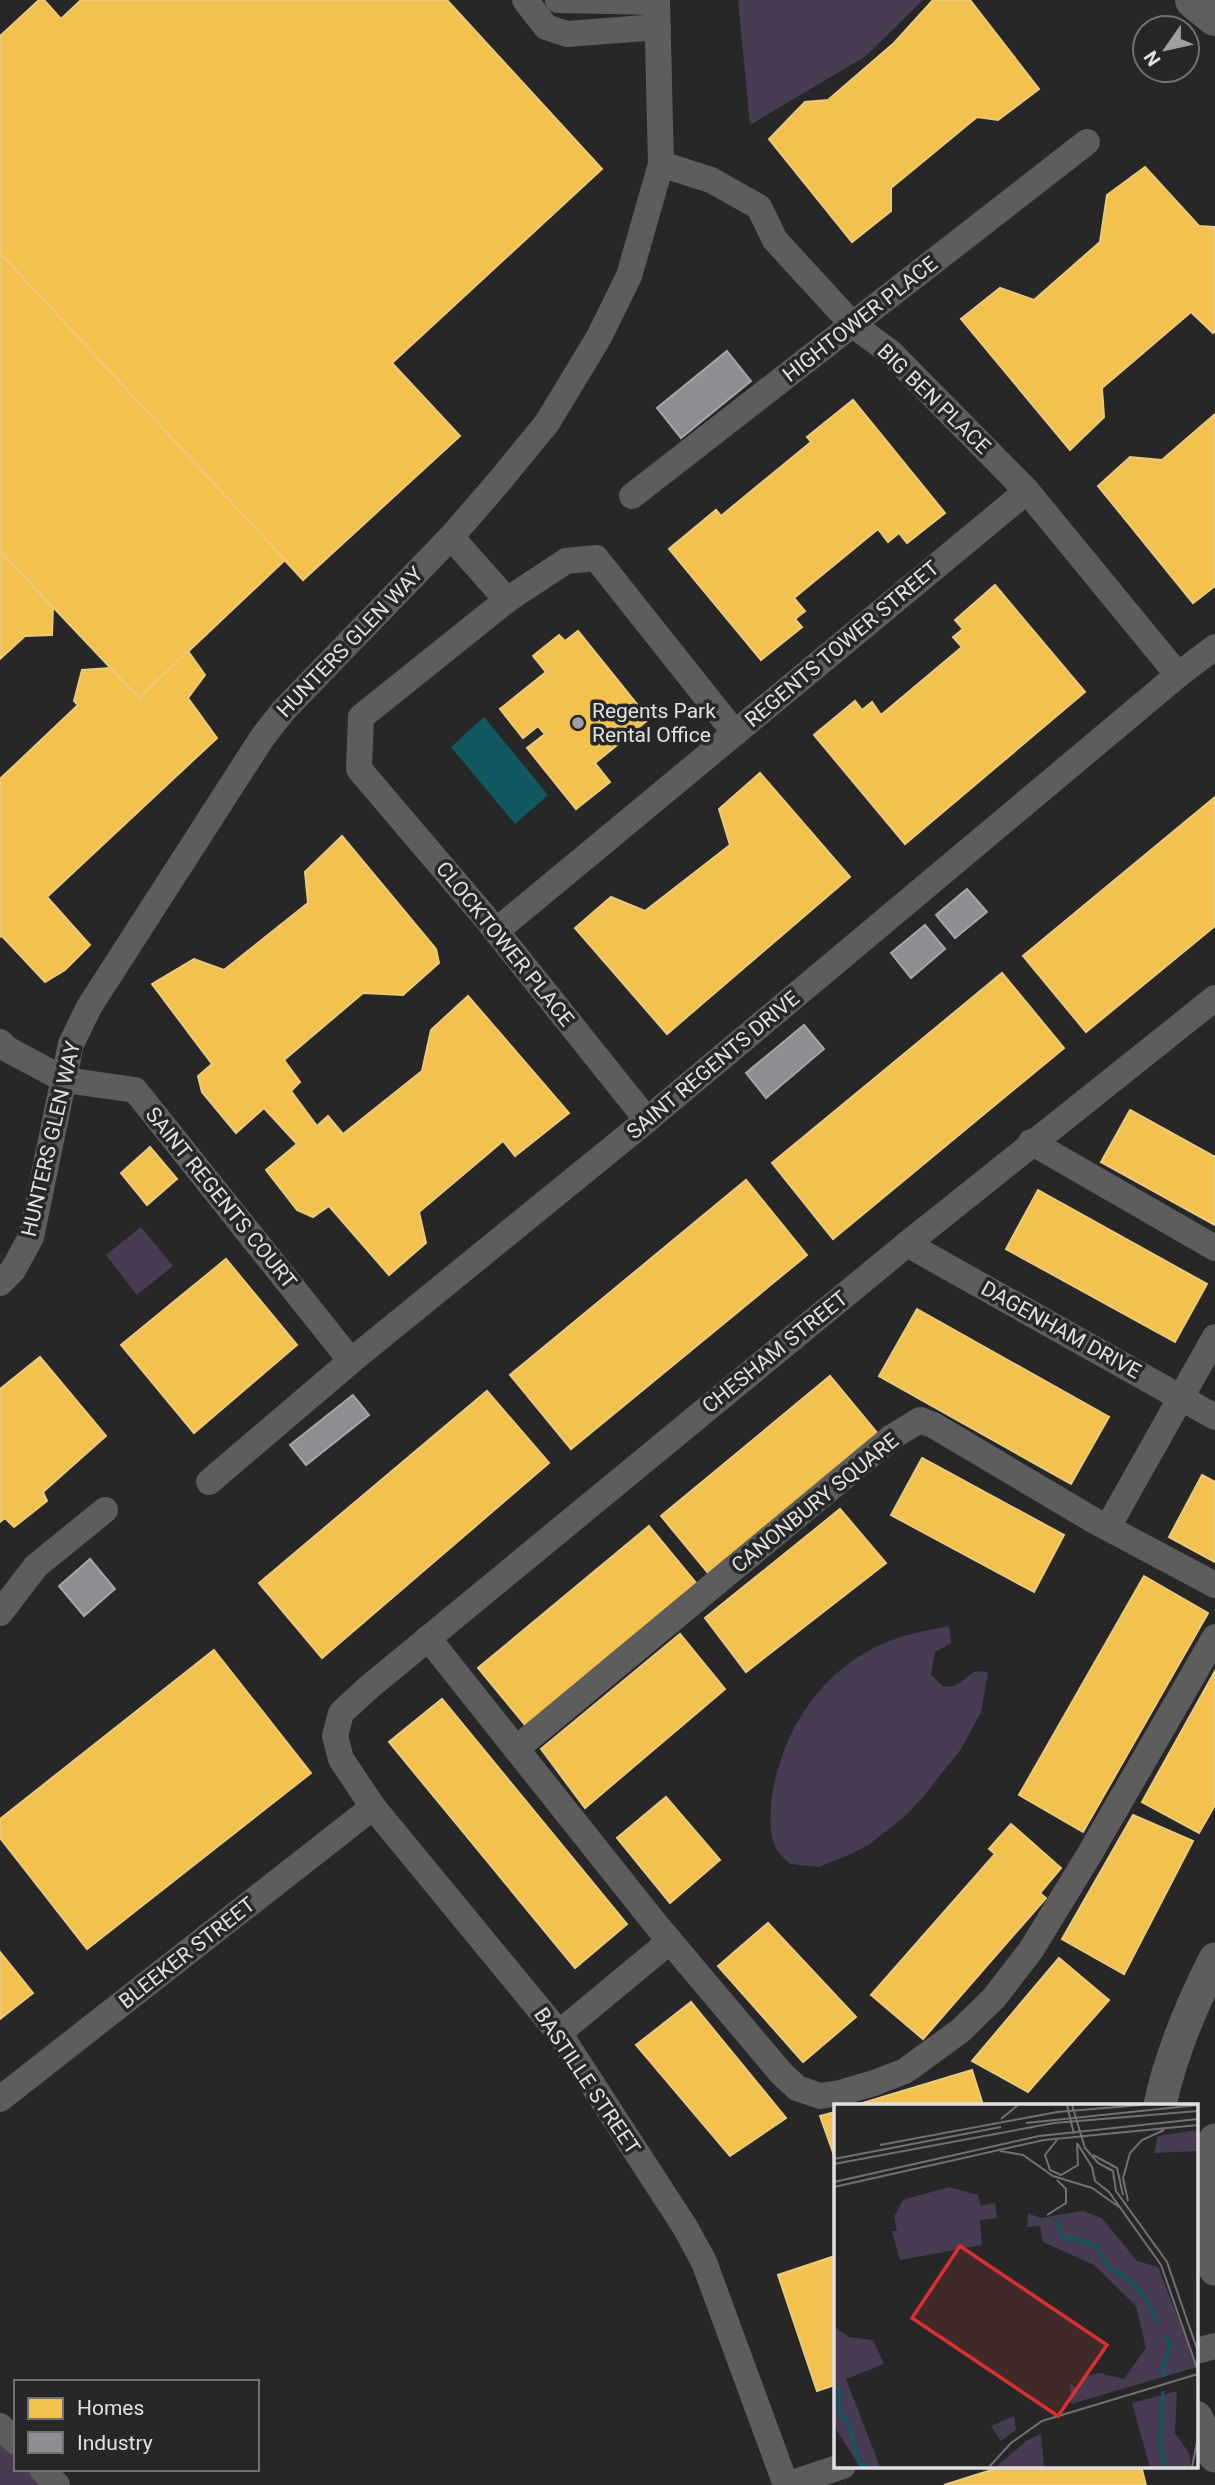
<svg xmlns="http://www.w3.org/2000/svg" width="1215" height="2485" viewBox="0 0 1215 2485" font-family="Roboto,sans-serif">
<style>
.green{fill:#473c52}
.water{fill:#125861}
.homes{fill:#f2c14e;stroke:#edca7b;stroke-width:2}
.industry{fill:#8d8d92;stroke:#a6a6aa;stroke-width:2}
.lines{fill:none;stroke-linecap:round;stroke-linejoin:round}
.minor{stroke:#5d5d5d;stroke-width:26}
.tertiary{stroke:#5d5d5d;stroke-width:33}
.primary{stroke:#5d5e5e;stroke-width:38}
.poi-dot{fill:#a09fa2;stroke:#272629;stroke-width:2.5}
.labels{text-anchor:middle;dominant-baseline:central;stroke-width:7;stroke-linejoin:round;paint-order:stroke}
.street-label{font-size:21px;fill:#e1e0e3;stroke:#272629}
.poi-label{font-size:21px;fill:#e1e0e3;stroke:#272629;text-anchor:start}
.inset-river{fill:none;stroke:#125861;stroke-width:3.5}
.inset-road{fill:none;stroke:#717173;stroke-width:2}
.view{fill:#d73131;fill-opacity:0.15;stroke:#d73131;stroke-width:3.5}
.inset-edge{fill:none;stroke:#e1e0e3;stroke-width:3.5}
</style>
<rect width="100%" height="100%" fill="#272728"/>
<g class="green">
<polygon points="738,0 923,0 866,56 750,125"/>
<polygon points="141,1227 173,1266 137,1295 106,1255"/>
<path d="M949 1626 951 1643 935 1652 931 1675 944 1687C948 1686 952 1687 956 1685 969 1679 970 1667 988 1673L981 1712 961 1749 923 1797 906 1815 870 1844 853 1853 819 1867 790 1864C785 1859 779 1854 776 1848 768 1832 770 1807 773 1790 784 1731 818 1677 872 1649 896 1636 923 1631 949 1626Z"/>
<polygon points="0,2427 16,2444 16,2469 40,2469 55,2485 0,2485"/>
</g>
<polygon class="water" points="484,717 548,795 515,824 451,747"/>
<g class="homes">
<polygon points="39,0 44,0 61,19 81,0 447,0 602,169 392,363 460,436 303,580 0,253 0,36"/>
<polygon points="933,0 970,0 1039,89 998,120 977,117 891,188 891,211 852,242 769,139 805,102 828,100 894,43"/>
<polygon points="1145,167 1199,226 1215,227 1215,331 1213,333 1191,312 1102,388 1104,417 1070,450 961,319 1000,288 1034,300 1100,242 1107,195"/>
<polygon points="0,253 285,560 139,698 0,551"/>
<polygon points="853,400 945,513 907,543 899,533 888,542 878,529 794,598 805,611 795,619 802,627 761,660 669,549 716,510 721,516 811,442 807,437"/>
<polygon points="1215,414 1215,586 1193,603 1098,486 1130,457 1162,460"/>
<polygon points="0,551 53,608 52,635 25,636 0,659"/>
<polygon points="995,585 1085,692 905,844 814,735 855,701 862,710 872,702 881,715 962,647 953,637 963,629 955,620"/>
<polygon points="578,631 649,719 595,763 610,782 576,809 527,748 545,734 538,726 523,738 500,709 546,672 533,656 559,635 565,641"/>
<polygon points="188,651 205,675 188,698 217,738 47,897 90,945 65,970 45,982 2,936 0,937 0,779 78,705 74,701 82,670 110,668 139,698"/>
<polygon points="760,773 850,877 667,1034 575,928 611,897 645,911 730,845 719,809"/>
<polygon points="1215,797 1215,926 1086,1032 1023,956"/>
<polygon points="342,836 436,949 439,963 403,995 363,993 284,1060 300,1082 291,1091 317,1126 328,1116 343,1134 422,1071 431,1030 468,996 569,1113 515,1156 503,1141 419,1212 426,1243 389,1275 329,1206 313,1217 297,1210 266,1170 297,1144 264,1108 236,1133 202,1092 198,1076 212,1064 152,984 194,959 224,970 308,903 305,872"/>
<polygon points="1002,973 1064,1048 833,1239 772,1163"/>
<polygon points="1130,1110 1215,1157 1215,1225 1101,1162"/>
<polygon points="150,1147 177,1179 147,1205 121,1173"/>
<polygon points="746,1180 807,1255 571,1449 510,1375"/>
<polygon points="1038,1190 1207,1284 1175,1342 1006,1249"/>
<polygon points="226,1259 297,1345 194,1433 121,1345"/>
<polygon points="917,1309 1109,1417 1071,1484 879,1376"/>
<polygon points="40,1357 106,1436 43,1492 47,1501 14,1527 5,1518 0,1522 0,1389"/>
<polygon points="830,1376 879,1435 709,1574 661,1516"/>
<polygon points="487,1391 549,1463 322,1658 259,1583"/>
<polygon points="922,1458 1064,1535 1034,1592 891,1515"/>
<polygon points="1202,1475 1215,1482 1215,1562 1169,1537"/>
<polygon points="840,1509 886,1563 746,1672 705,1618"/>
<polygon points="649,1526 697,1584 526,1726 478,1668"/>
<polygon points="1144,1576 1208,1613 1083,1832 1019,1795"/>
<polygon points="680,1634 725,1689 585,1808 541,1749"/>
<polygon points="214,1650 311,1773 87,1949 0,1838 0,1819"/>
<polygon points="1215,1671 1215,1805 1199,1833 1142,1802"/>
<polygon points="442,1699 627,1924 575,1968 389,1742"/>
<polygon points="666,1797 720,1860 670,1903 617,1838"/>
<polygon points="1133,1815 1193,1841 1124,1974 1062,1939"/>
<polygon points="1011,1824 1061,1868 1040,1893 1046,1898 923,2039 871,1995 995,1854 989,1849"/>
<polygon points="768,1923 856,2017 803,2062 718,1966"/>
<polygon points="0,1952 33,1993 0,2019"/>
<polygon points="1059,1958 1109,2000 1028,2092 972,2061"/>
<polygon points="691,2002 786,2118 730,2156 636,2045"/>
<polygon points="972,2070 983,2105 856,2105"/>
<polygon points="835,2112 835,2158 820,2116"/>
<polygon points="835,2256 835,2385 817,2391 778,2275"/>
<polygon points="1004,2466 1141,2466 1146,2485 944,2485"/>
</g>
<g class="industry">
<polygon points="727,351 751,381 681,438 657,408"/>
<polygon points="967,889 987,912 955,938 936,915"/>
<polygon points="925,925 945,949 911,978 891,953"/>
<polygon points="804,1025 824,1049 766,1098 746,1073"/>
<polygon points="353,1395 369,1415 306,1465 290,1445"/>
<polygon points="90,1559 115,1589 84,1616 59,1586"/>
</g>
<g class="lines">
<g class="minor">
<polyline points="525,0 546,27 567,34 658,27"/>
<polyline points="558,0 657,2"/>
<polyline points="661,164 711,180 759,207 775,240 853,325 890,352 1027,491 1178,675"/>
<polyline points="632,496 1087,142"/>
<polyline points="451,537 507,600"/>
<polyline points="496,931 1027,491"/>
<polyline points="0,1042 7,1049 65,1080 135,1090 351,1361"/>
<polyline points="647,1120 484,916 359,769 361,717 507,600 566,561 596,558 735,733"/>
<polyline points="1031,1142 1215,1248"/>
<polyline points="907,1244 1215,1417"/>
<polyline points="0,1283 13,1270 31,1237 71,1044 89,1007 262,738 283,711 451,537 497,484 547,423 599,337 629,276 661,164 657,0"/>
<polyline points="209,1482 351,1361 647,1120 1178,675 1215,647"/>
<polyline points="1108,1527 1215,1337"/>
<polyline points="0,1613 36,1566 105,1510"/>
<polyline points="428,1638 658,1927 781,2073 797,2088 820,2096 840,2093 874,2083 905,2071 960,2031 994,1998 1031,1950 1089,1855 1215,1637"/>
<polyline points="516,1749 892,1437 920,1420 933,1425 1093,1520 1215,1585"/>
<polyline points="559,2033 670,1941"/>
<polyline points="0,2099 373,1807"/>
<polyline points="1196,2351 1215,2346"/>
<polyline points="0,2426 16,2442"/>
<polyline points="42,2469 57,2485"/>
<polyline points="786,2485 704,2262 685,2227 559,2033 373,1807 341,1759 335,1736 341,1713 368,1688 907,1244 1215,998"/>
<polyline points="786,2485 843,2466"/>
</g>
<g class="tertiary">
<path d="M1160 2105C1171 2053 1191 2006 1215 1959"/>
<polyline points="1215,2140 1210,2196 1215,2269"/>
<polyline points="1196,2417 1215,2456"/>
</g>
<polyline class="primary" points="1194,0 1215,17"/>
</g>
<circle class="poi-dot" cx="578" cy="723" r="7"/>
<g class="labels">
<g class="street-label">
<text transform="translate(860 319) rotate(-38)">HIGHTOWER PLACE</text>
<text transform="translate(934 399) rotate(44)">BIG BEN PLACE</text>
<text transform="translate(350 642) rotate(-46)">HUNTERS GLEN WAY</text>
<text transform="translate(842 644) rotate(-40)">REGENTS TOWER STREET</text>
<text transform="translate(505 944) rotate(51)">CLOCKTOWER PLACE</text>
<text transform="translate(713 1065) rotate(-40)">SAINT REGENTS DRIVE</text>
<text transform="translate(51 1139) rotate(-77)">HUNTERS GLEN WAY</text>
<text transform="translate(221 1198) rotate(51)">SAINT REGENTS COURT</text>
<text transform="translate(1061 1330) rotate(29)">DAGENHAM DRIVE</text>
<text transform="translate(775 1352) rotate(-39)">CHESHAM STREET</text>
<text transform="translate(815 1503) rotate(-39)">CANONBURY SQUARE</text>
<text transform="translate(187 1953) rotate(-38)">BLEEKER STREET</text>
<text transform="translate(587 2081) rotate(56)">BASTILLE STREET</text>
</g>
<g class="poi-label">
<text x="592" y="711">Regents Park<tspan x="592" dy="24">Rental Office</tspan></text>
</g>
</g>
<g transform="translate(834 2104)">
<rect width="364" height="364" fill="#272728"/>
<path d="M364 26V47L320 49 324 32ZM115 83 144 91 147 102 161 99 163 114 146 116 148 141 66 156 58 127H63L60 113 69 96ZM249 107 268 114 303 157 324 163 363 263 237 300 236 280 245 285 248 273 265 269 290 275 312 244 302 202 260 161 209 138 206 122 193 123 194 109 206 114ZM0 223 15 233 39 236 50 260 12 275 46 363H26L0 322ZM343 287 341 329 355 349 357 363H316L298 299ZM180 312 182 326 167 337 157 322ZM207 330 210 363H162L192 337Z" fill="#473c52"/>
<path class="inset-river" d="M222 116 230 135H244L262 142 276 165 293 173 312 194 324 218M331 273 328 266 336 241 332 232M0 283 5 286 6 310 14 318 26 360 34 363M329 287 326 339 331 363"/>
<path class="inset-road" d="M233 1 240 30M238 1 251 44 264 59 279 67 282 87 333 158 364 248M167 15 184 1M192 19 364 1M223 36 211 51 216 66 227 71 244 61 243 39M243 39 258 63 261 77 275 88 327 161 364 267M46 41 223 8 307 1M166 47 189 51 219 72 258 84 288 105M259 51 283 64 289 91M0 55 167 23M0 60 220 19 364 7M0 78 205 32 364 15M0 83 210 36 364 21M294 97 289 74 296 49 308 36 330 26M213 111 232 99V85L223 76M155 363 177 339 208 317 364 270M358 363 364 333"/>
<path class="view" d="M126 142 273 241 224 312 78 214Z"/>
<rect width="364" height="364" class="inset-edge"/>
</g>
<rect x="14" y="2380" width="245" height="91" fill="#272629" stroke="#717073" stroke-width="2"/>
<rect x="28" y="2398" width="35" height="21" fill="#f2c14e" stroke="#717073" stroke-width="2"/>
<text x="77" y="2415" font-size="21" fill="#e1e0e3">Homes</text>
<rect x="28" y="2432" width="35" height="21" fill="#8d8d92" stroke="#717073" stroke-width="2"/>
<text x="77" y="2450" font-size="21" fill="#e1e0e3">Industry</text>
<g transform="translate(1166 49) rotate(236)"><circle r="33" fill="#272629" stroke="#717073" stroke-width="2"/>
<path d="M0-5L12 26L0 18L-12 26Z" fill="#a09fa2"/>
<text y="-10" font-size="19" font-weight="bold" text-anchor="middle" fill="#e1e0e3">N</text>
</g>
</svg>
